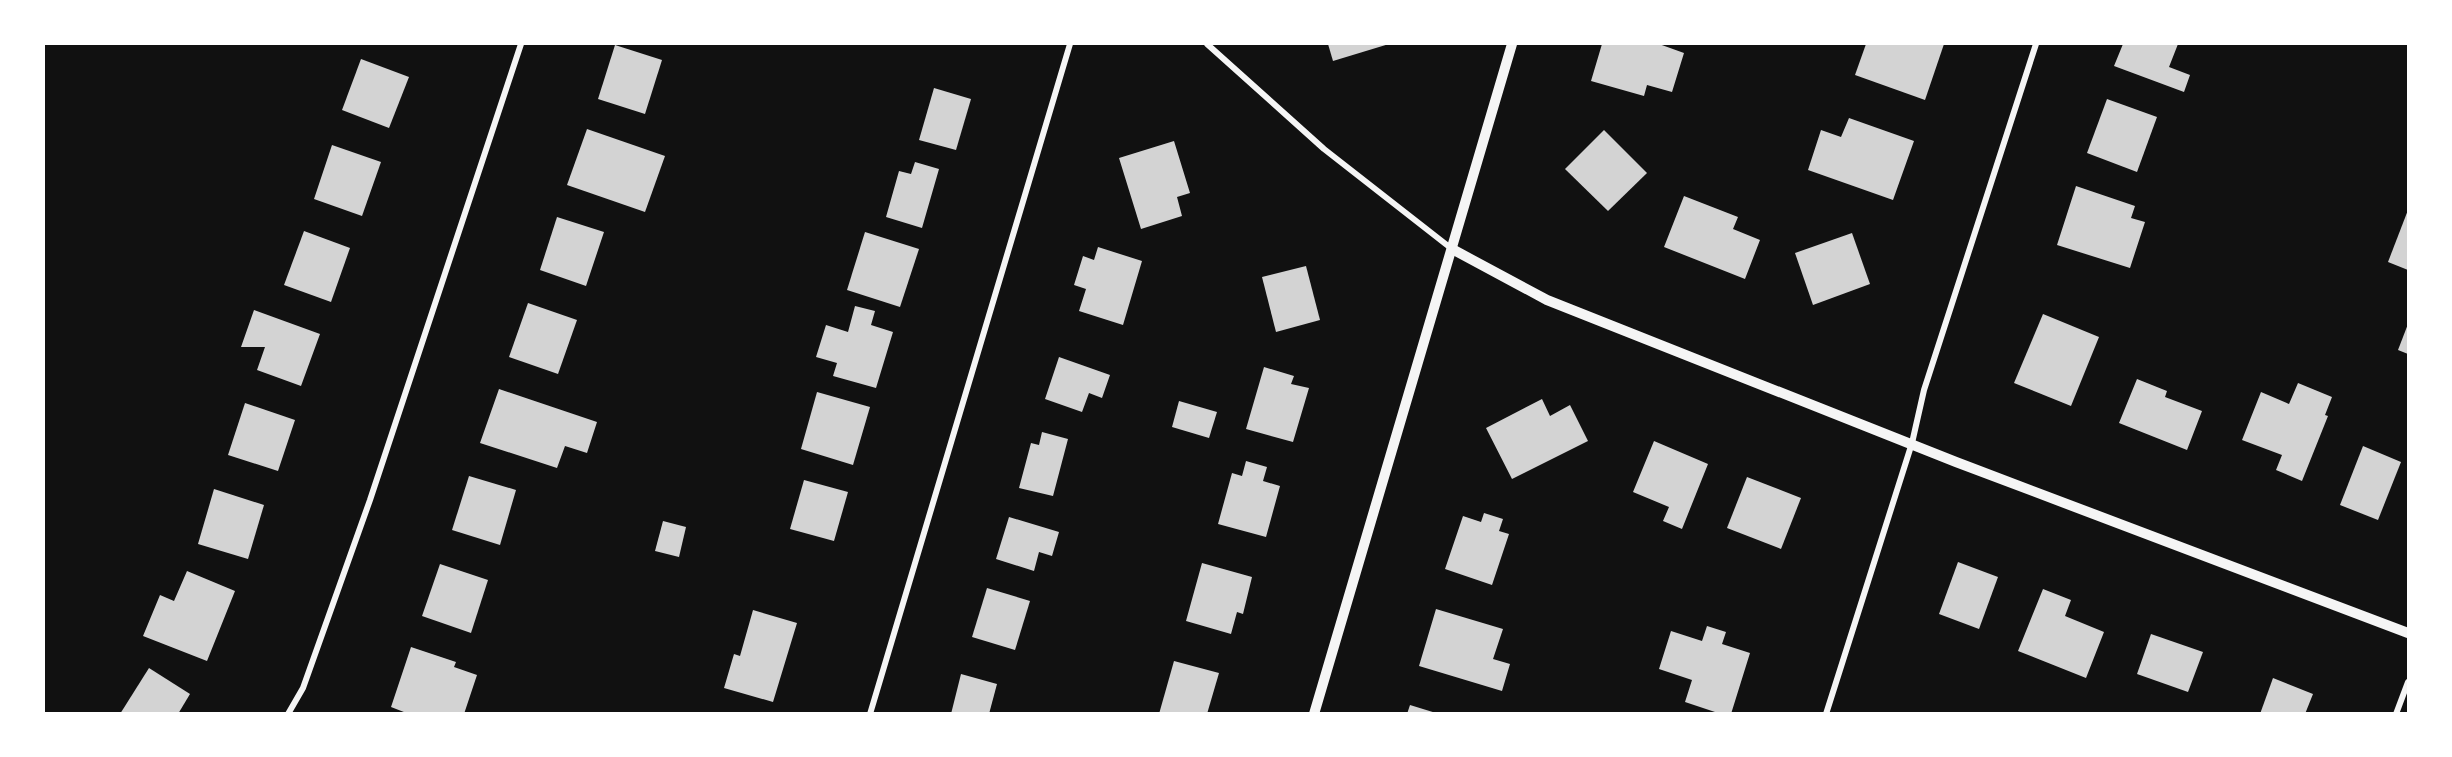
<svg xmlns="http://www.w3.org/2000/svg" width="2452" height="757" viewBox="0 0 2452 757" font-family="Figtree,sans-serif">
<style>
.building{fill:#d3d3d3}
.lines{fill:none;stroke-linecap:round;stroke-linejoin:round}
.minor{stroke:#f5f5f5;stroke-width:6}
.tertiary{stroke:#f5f5f5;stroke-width:10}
</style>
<rect width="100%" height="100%" fill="#111"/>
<g class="building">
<polygon points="1328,44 1389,44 1333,61"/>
<polygon points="1602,44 1659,44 1684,53 1672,92 1647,85 1644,96 1591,81"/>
<polygon points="1866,44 1944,44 1925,100 1855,75"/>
<polygon points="2123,44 2178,44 2169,67 2190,75 2184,92 2114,66"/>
<polygon points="615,45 662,60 645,114 598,99"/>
<polygon points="361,59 409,77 389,128 342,110"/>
<polygon points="934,88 971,99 956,150 919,140"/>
<polygon points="2107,99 2157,117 2137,172 2087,153"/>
<polygon points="1849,118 1914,141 1893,200 1808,170 1821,130 1841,137"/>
<polygon points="587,129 665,156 645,212 567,185"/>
<polygon points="1604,130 1647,173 1608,211 1565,169"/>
<polygon points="1174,141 1190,193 1177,197 1182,216 1141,229 1119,158"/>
<polygon points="332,145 381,162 362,216 314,199"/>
<polygon points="915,162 939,169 922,228 886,217 899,171 911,174"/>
<polygon points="2076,186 2135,206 2131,218 2145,222 2130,268 2057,245"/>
<polygon points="1684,196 1738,217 1733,229 1760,240 1745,279 1664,247"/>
<polygon points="2408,210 2408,270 2388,262"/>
<polygon points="557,217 604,232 586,286 540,270"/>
<polygon points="304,231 350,248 331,302 284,285"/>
<polygon points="865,232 919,249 900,307 847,290"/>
<polygon points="1852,233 1870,284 1813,305 1795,253"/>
<polygon points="1098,247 1142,261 1123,325 1079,311 1086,289 1074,285 1083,256 1094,260"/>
<polygon points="1306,266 1320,320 1276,332 1262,277"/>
<polygon points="528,303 577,320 558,374 509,357"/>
<polygon points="855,306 875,311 871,325 893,332 876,388 833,376 837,363 816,357 826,325 848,332"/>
<polygon points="254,310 320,334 301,386 257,370 265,347 241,347"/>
<polygon points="2043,314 2099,337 2071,406 2014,383"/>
<polygon points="2408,324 2408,354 2398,350"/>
<polygon points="1059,357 1110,375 1102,398 1089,393 1082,412 1045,399"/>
<polygon points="1264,367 1294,376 1291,384 1309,388 1293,442 1246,429"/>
<polygon points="2137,379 2167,391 2165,397 2202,411 2187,450 2119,423"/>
<polygon points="2298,383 2332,397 2325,415 2328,416 2302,481 2276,470 2282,455 2242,440 2261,392 2289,404"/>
<polygon points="499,389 597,422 587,453 565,446 557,468 480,443"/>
<polygon points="817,392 870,407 853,465 801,449"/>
<polygon points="1542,399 1550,416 1570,405 1588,441 1512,479 1486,428"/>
<polygon points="1179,401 1217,412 1209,438 1172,427"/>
<polygon points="245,403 295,420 278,471 228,455"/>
<polygon points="1042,432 1068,439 1053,496 1019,488 1031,443 1039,445"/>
<polygon points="1654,441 1708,464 1682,529 1663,521 1669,507 1633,492"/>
<polygon points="2363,446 2401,462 2378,520 2340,505"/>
<polygon points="1246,461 1267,467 1263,481 1280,486 1266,537 1218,524 1232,473 1242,476"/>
<polygon points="469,476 516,490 500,545 452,530"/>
<polygon points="1747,477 1801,498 1781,549 1727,528"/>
<polygon points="804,480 848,492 834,541 790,529"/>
<polygon points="214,489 264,505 248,559 198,544"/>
<polygon points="1484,513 1503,519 1499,531 1509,534 1492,585 1445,569 1463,516 1481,522"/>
<polygon points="1009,517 1059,532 1052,556 1039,552 1034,571 996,559"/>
<polygon points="663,521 686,527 679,557 655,551"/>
<polygon points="1958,562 1998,577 1979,629 1939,614"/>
<polygon points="1202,563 1252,577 1243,614 1237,612 1231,634 1186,621"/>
<polygon points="440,564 488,580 471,633 422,616"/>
<polygon points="187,571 235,591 207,661 143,636 160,595 174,601"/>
<polygon points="987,588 1030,601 1015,650 972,637"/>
<polygon points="2043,589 2071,600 2065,616 2104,632 2086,678 2018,651"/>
<polygon points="1436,609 1503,629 1493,659 1510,664 1502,691 1419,666"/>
<polygon points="753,610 797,623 773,702 724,688 734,654 740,656"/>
<polygon points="1707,626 1726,632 1722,644 1750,653 1731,714 1721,714 1685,702 1692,680 1659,669 1671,631 1702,641"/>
<polygon points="2151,634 2203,652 2188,692 2137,674"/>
<polygon points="411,647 456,662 454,667 477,675 464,714 409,714 391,707"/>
<polygon points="1174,661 1219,673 1207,714 1159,714"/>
<polygon points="149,668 190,694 178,714 120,714"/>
<polygon points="961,674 997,684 989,714 951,714"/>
<polygon points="2273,678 2313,694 2305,714 2260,714"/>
<polygon points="1410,705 1436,713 1436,714 1407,714"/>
</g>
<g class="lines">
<g class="minor">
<polyline points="1207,44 1324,149 1452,249"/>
<polyline points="288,714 303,688 370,500 521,44"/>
<polyline points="870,714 1070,44"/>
<polyline points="1826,714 1912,443 1924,390 2036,44"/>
<polyline points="2396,714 2408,682"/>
</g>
<g class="tertiary">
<polyline points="1452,249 1547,300 1956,462 2408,633"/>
<polyline points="1314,714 1512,44"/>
</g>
</g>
<rect width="2452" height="757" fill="none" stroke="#ffffff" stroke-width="90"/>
</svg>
